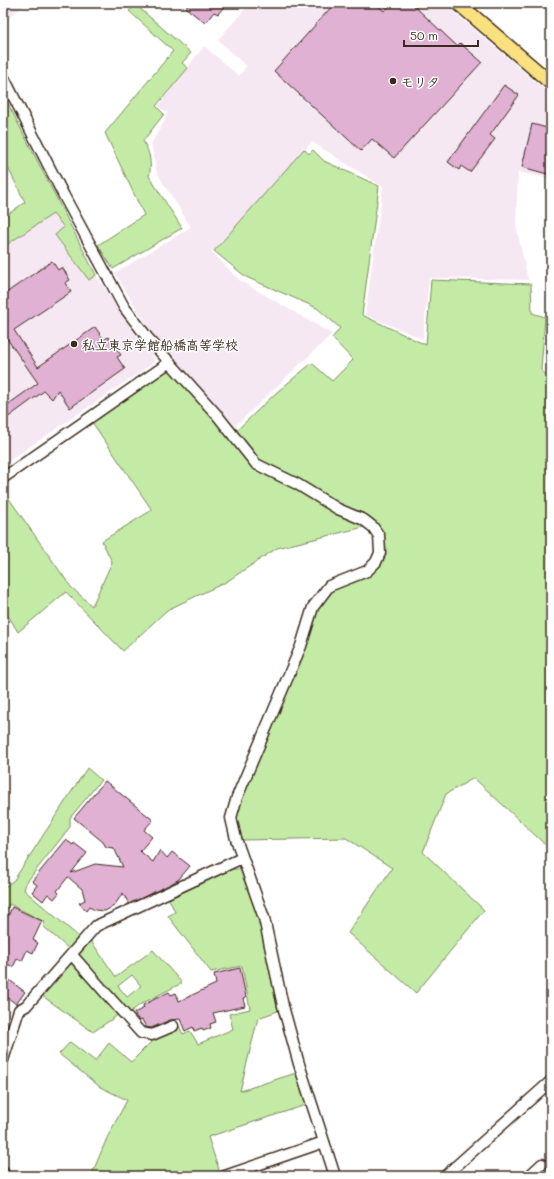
<svg xmlns="http://www.w3.org/2000/svg" width="554" height="1179" viewBox="0 0 554 1179" font-family="Mali,'Klee One',sans-serif">
<style>
.built{fill:#f6e8f2}
.green{fill:#c3eba6;stroke:#7f8a62;fill-rule:evenodd}
.building{fill:#e0b1d2;stroke:#3b2a1e}
.lines{fill:none;stroke-linecap:round;stroke-linejoin:round}
.minor-casing{stroke:#3b2a1e;stroke-width:13}
.major-casing{stroke:#3b2a1e;stroke-width:16}
.minor{stroke:#fff;stroke-width:10}
.major{stroke:#fae180;stroke-width:13}
.poi-dot{fill:#3b2a1e;stroke:#fff;stroke-width:1.5}
.labels{text-anchor:middle;dominant-baseline:central;stroke-width:3;stroke-linejoin:round;paint-order:stroke}
.poi-label{font-size:13px;font-weight:bold;fill:#3b2a1e;stroke:#fff;text-anchor:start}
</style>
<rect width="100%" height="100%" fill="#fff"/>
<filter id="ink" filterUnits="userSpaceOnUse"><feTurbulence type="fractalNoise" baseFrequency=".025" numOctaves="2"/><feDisplacementMap in="SourceGraphic" scale="8" xChannelSelector="R" yChannelSelector="G"/><feConvolveMatrix kernelMatrix="1 2 1 2 8 2 1 2 1" color-interpolation-filters="sRGB"/></filter>
<g filter="url(#ink)">
<g class="built">
<polygon points="3,3 27,3 4,21"/>
<polygon points="250,3 443,3 551,95 551,179 518,172 516,225 528,280 429,278 423,339 365,315 383,187 312,142 212,252 239,280 332,334 234,427 152,334 115,273 191,227 157,173 151,144 164,122 167,113 158,106 204,46 239,76 246,66 218,40"/>
<polygon points="53,214 64,227 55,236 89,280 96,275 133,331 155,358 152,364 3,465 3,247"/>
</g>
<g class="green">
<path d="M133 3H136V5L191 53 182 63 188 68 156 106 164 114 143 141C150 152 152 164 149 176L182 228 113 269 98 245 144 215 105 133 173 51 129 11 135 5Z"/>
<polygon points="3,94 96,275 89,280 55,235 64,227 53,214 3,247 3,218 25,202 3,158"/>
<polygon points="304,149 309,154 313,150 324,161 379,186 362,315 426,345 431,280 531,284 532,313 545,317 541,370 551,379 551,850 474,778 446,794 423,852 484,910 416,993 348,933 392,868 346,838 242,840 236,814 309,639 320,604 329,592 336,587 381,562 385,554 386,546 383,532 376,522 366,514 340,505 300,481 259,460 235,432 277,392 312,363 332,381 353,360 332,338 340,328 317,308 246,277 214,251"/>
<polygon points="167,369 172,371 252,465 368,526 277,548 226,582 167,610 123,651 66,592 18,632 3,607 3,490 71,587 92,606 112,562 102,541 152,510 92,422"/>
<polygon points="87,768 101,780 70,818 70,827 26,883 24,890 78,936 70,950 43,926 45,922 9,904 3,916 3,888 14,880"/>
<polygon points="232,869 240,869 259,920 278,1011 258,1018 240,1091 296,1073 306,1105 208,1137 221,1176 91,1176 107,1138 127,1100 100,1087 59,1054 70,1042 95,1061 109,1043 131,1062 151,1042 149,1040 161,1036 179,1026 183,1034 190,1031 198,1044 233,1029 229,1014 250,1009 242,966 211,972 168,916 175,912 169,899"/>
<path d="M91 941 116 977 153 950 182 983 141 1004 129 1013 78 956ZM132 975 141 986 127 997 118 986Z"/>
<polygon points="70,964 75,964 118,1015 93,1032 41,995"/>
</g>
<g class="building">
<polygon points="189,3 227,3 218,14 214,12 205,23 186,8"/>
<polygon points="335,3 375,3 384,11 392,3 411,3 457,46 460,43 482,62 394,158 372,139 361,151 274,71"/>
<polygon points="504,85 519,95 490,135 495,139 470,172 461,166 459,170 448,162"/>
<polygon points="532,124 551,129 551,175 522,167"/>
<polygon points="52,261 58,270 62,267 70,280 65,283 71,292 14,330 38,367 95,327 104,340 108,337 121,355 117,357 125,369 70,408 58,390 52,399 44,391 3,421 3,408 38,383 3,333 3,295"/>
<polygon points="105,781 153,820 144,830 152,837 140,851 153,862 160,850 167,858 172,852 190,866 179,879 171,884 129,904 123,893 114,906 105,911 95,910 89,907 86,911 79,903 85,900 82,889 68,877 57,891 59,893 54,899 48,894 43,901 32,892 37,885 32,881 66,840 73,845 74,843 87,853 71,873 95,864 123,867 114,848 106,847 103,842 74,818"/>
<polygon points="12,907 42,921 33,940 38,943 33,953 27,950 22,961 17,959 13,967 3,962 3,919 5,914 8,916"/>
<polygon points="240,968 246,997 243,998 245,1006 213,1013 216,1022 210,1024 211,1028 203,1031 202,1028 194,1031 193,1027 185,1031 180,1019 170,1020 151,1028 146,1027 142,1020 139,1021 134,1013 144,1008 143,1005 169,992 171,995 176,993 179,1001 216,984 214,974"/>
<polygon points="3,975 25,992 16,1004 3,994"/>
</g>
<g class="lines">
<defs>
<g id="minor">
<polyline points="3,76 64,196 124,307 147,337 217,415 256,464 297,484 338,509 364,520 373,527 379,536 380,553 376,562 367,571 329,586 313,607 301,646 237,797 231,818 236,839 264,918 283,1006 299,1064 335,1176"/>
<polyline points="3,478 170,362"/>
<polyline points="72,955 141,1033 152,1035 173,1026"/>
<polyline points="3,1060 19,1010 26,1006 96,926 242,858"/>
<polyline points="3,1172 4,1176"/>
<polyline points="225,1176 324,1142"/>
<polyline points="445,1176 551,1081"/>
<polyline points="529,1176 542,1164"/>
</g>
<polyline id="major" points="458,3 551,83"/>
</defs>
<use href="#minor" class="minor-casing"/>
<use href="#major" class="major-casing"/>
<use href="#minor" class="minor"/>
<use href="#major" class="major"/>
</g>
</g>
<g class="poi-dot">
<circle cx="393" cy="81" r="4"/>
<circle cx="74" cy="344" r="4"/>
</g>
<g class="labels">
<g class="poi-label">
<text x="401" y="81">モリタ</text>
<text x="82" y="344">私立東京学館船橋高等学校</text>
</g>
</g>
<rect width="554" height="1179" fill="none" stroke="#fff" stroke-width="16"/>
<rect x="8" y="8" width="538" height="1163" fill="none" stroke="#3b2a1e" stroke-width="1.5" filter="url(#ink)"/>
<path d="M404 40v6h74v-6" fill="none" stroke="#3b2a1e" stroke-width="2"/>
<text x="410" y="40" font-size="12" fill="#3b2a1e" stroke="#ffffff" stroke-width="3" paint-order="stroke">50 m</text>
</svg>
